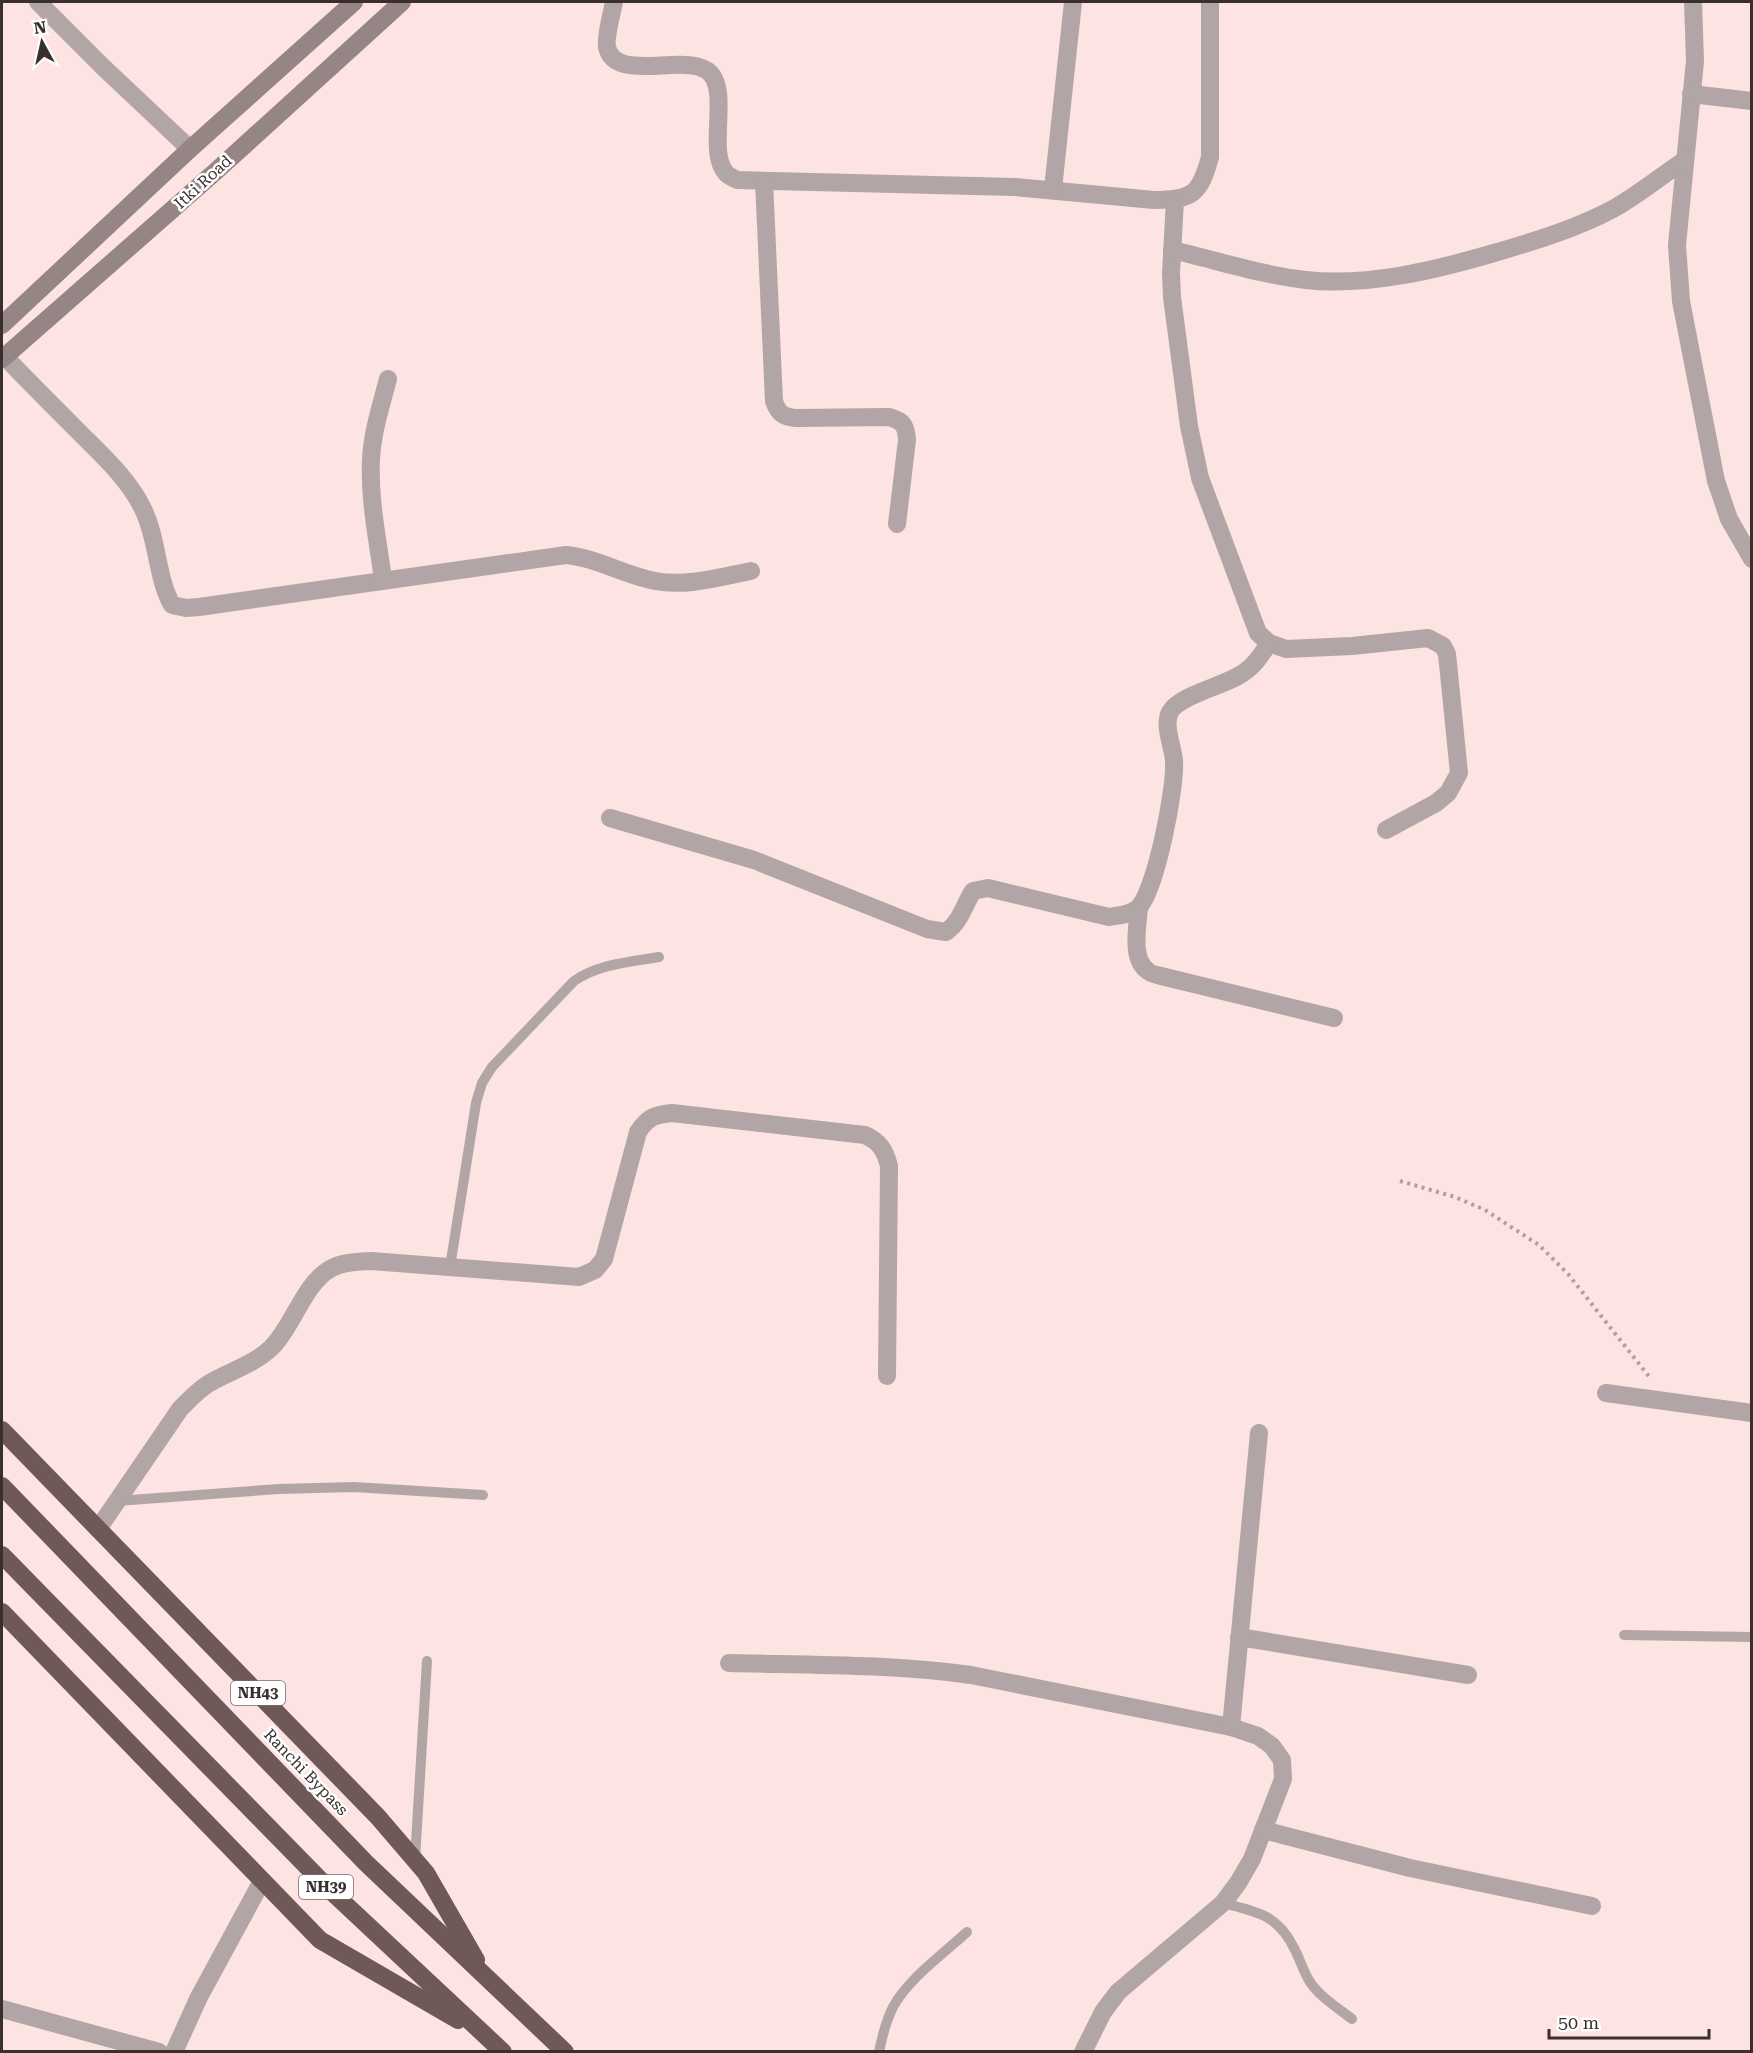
<svg xmlns="http://www.w3.org/2000/svg" width="1753" height="2053" viewBox="0 0 1753 2053" font-family="'Roboto Serif',serif">
<style>
.lines{fill:none;stroke-linecap:round;stroke-linejoin:round}
.path{stroke:#b29e9d;stroke-width:4;stroke-dasharray:3 4.5;stroke-linecap:butt}
.lane{stroke:#b1a6a5;stroke-width:10}
.street{stroke:#b1a6a5;stroke-width:18}
.secondary{stroke:#958584;stroke-width:18}
.highway{stroke:#6f5958;stroke-width:18}
.labels{text-anchor:middle;dominant-baseline:central;stroke-width:5;stroke-linejoin:round;paint-order:stroke}
.shield{fill:#fff;stroke:#746d6d;stroke-width:1.5}
.shield-label{font-size:15px;font-weight:bold;fill:#392f2f}
.street-label{font-size:16px;fill:#392f2f;stroke:#fff}
</style>
<rect width="100%" height="100%" fill="#fde3e1"/>
<g class="lines">
<polyline class="path" points="1400,1181 1455,1197 1485,1210 1539,1245 1568,1274 1651,1379"/>
<g class="lane">
<path d="M450 1267 476 1103 482 1083 492 1067 574 981C598 964 630 962 659 957"/>
<polyline points="117,1501 279,1489 354,1487 483,1495"/>
<polyline points="1624,1635 1752,1637"/>
<polyline points="415,1859 427,1661"/>
<path d="M1223 1903C1257 1912 1277 1914 1294 1948 1300 1959 1303 1971 1310 1982 1320 1997 1338 2008 1352 2019"/>
<path d="M879 2052C882 2037 886 2021 893 2007 908 1979 943 1954 967 1932"/>
</g>
<g class="street">
<polyline points="38,2 102,66 190,149"/>
<path d="M614 2C612 13 605 37 607 47 615 85 690 50 711 74 729 95 707 153 726 173 728 176 734 178 737 180L1015 187 1154 200C1193 200 1200 194 1210 157V2"/>
<polyline points="1693,2 1695,61 1677,245 1681,301 1716,481 1729,519 1752,559"/>
<polyline points="1691,94 1752,101"/>
<path d="M764 181 774 401C778 413 783 417 796 418L889 417C903 421 906 425 907 440L897 524"/>
<polyline points="1053,189 1073,2"/>
<polyline points="1175,200 1171,273 1172,297 1189,426 1200,478 1258,633 1269,643 1286,649 1352,646 1428,638 1443,646 1447,654 1459,773 1448,793 1436,803 1386,830"/>
<path d="M1172 250C1216 260 1261 275 1306 280 1366 287 1436 270 1494 253 1535 241 1575 229 1613 209 1638 195 1661 176 1685 160"/>
<path d="M5 357C30 383 56 409 82 435 104 457 129 480 143 509 158 539 156 576 172 605L186 608 199 607 566 555C597 558 624 575 655 581 686 587 720 577 751 571"/>
<path d="M383 580C378 541 369 500 371 460 372 433 381 406 388 379"/>
<path d="M610 818 754 860 927 929 946 932C961 921 963 907 973 891L988 888 1109 917C1119 915 1131 915 1139 907 1156 889 1176 787 1174 761 1173 746 1163 726 1170 712 1178 696 1222 686 1238 676 1253 668 1260 657 1269 643"/>
<path d="M1139 907C1138 925 1130 959 1148 971 1151 974 1157 975 1161 976L1334 1018"/>
<polyline points="1606,1393 1752,1413"/>
<path d="M98 1529 180 1409C189 1400 197 1391 208 1384 229 1371 254 1365 272 1347 293 1326 304 1284 330 1269 342 1262 357 1262 371 1261L579 1277 595 1270 604 1259 638 1132C648 1117 654 1115 672 1113L865 1135C880 1142 885 1150 889 1166L887 1376"/>
<polyline points="1239,1637 1468,1675"/>
<path d="M729 1663C810 1665 891 1664 971 1675L1231 1727 1258 1736 1272 1746 1282 1760 1283 1779 1252 1859 1238 1883 1223 1903 1118 1992 1103 2012 1083 2052"/>
<polyline points="1231,1727 1259,1433"/>
<polyline points="1263,1830 1410,1868 1592,1906"/>
<polyline points="2,2009 159,2052"/>
<polyline points="174,2052 199,1997 262,1881"/>
</g>
<g class="secondary">
<polyline points="2,325 190,149 354,2"/>
<polyline points="2,359 215,172 402,2"/>
</g>
<g class="highway">
<polyline points="2,1430 378,1817 426,1873 476,1960"/>
<polyline points="2,1486 366,1863 565,2052"/>
<polyline points="2,1555 331,1891 503,2052"/>
<polyline points="2,1612 320,1940 458,2020"/>
</g>
</g>
<g class="labels">
<g class="shield">
<rect x="231" y="1681" width="54" height="24" rx="4.5"/>
<rect x="299" y="1875" width="54" height="24" rx="4.5"/>
</g>
<g class="shield-label">
<text x="258" y="1693">NH43</text>
<text x="326" y="1887">NH39</text>
</g>
<g class="street-label">
<text transform="translate(203 182) rotate(-42)">Itki Road</text>
<text transform="translate(306 1772) rotate(46)">Ranchi Bypass</text>
</g>
</g>
<rect width="1753" height="2053" fill="none" stroke="#392f2f" stroke-width="6"/>
<g transform="translate(42 42) rotate(352)" stroke="#ffffff" stroke-width="4.5" paint-order="stroke">
<path d="M0-4.5L10 22L0 15L-10 22Z" fill="#392f2f"/>
<text y="-9" font-size="16" font-weight="bold" text-anchor="middle" fill="#392f2f">N</text>
</g>
<path d="M1549 2029v9h160v-9" fill="none" stroke="#392f2f" stroke-width="3"/>
<text x="1558" y="2029" font-size="18" fill="#392f2f" stroke="#ffffff" stroke-width="4.5" paint-order="stroke">50 m</text>
</svg>
